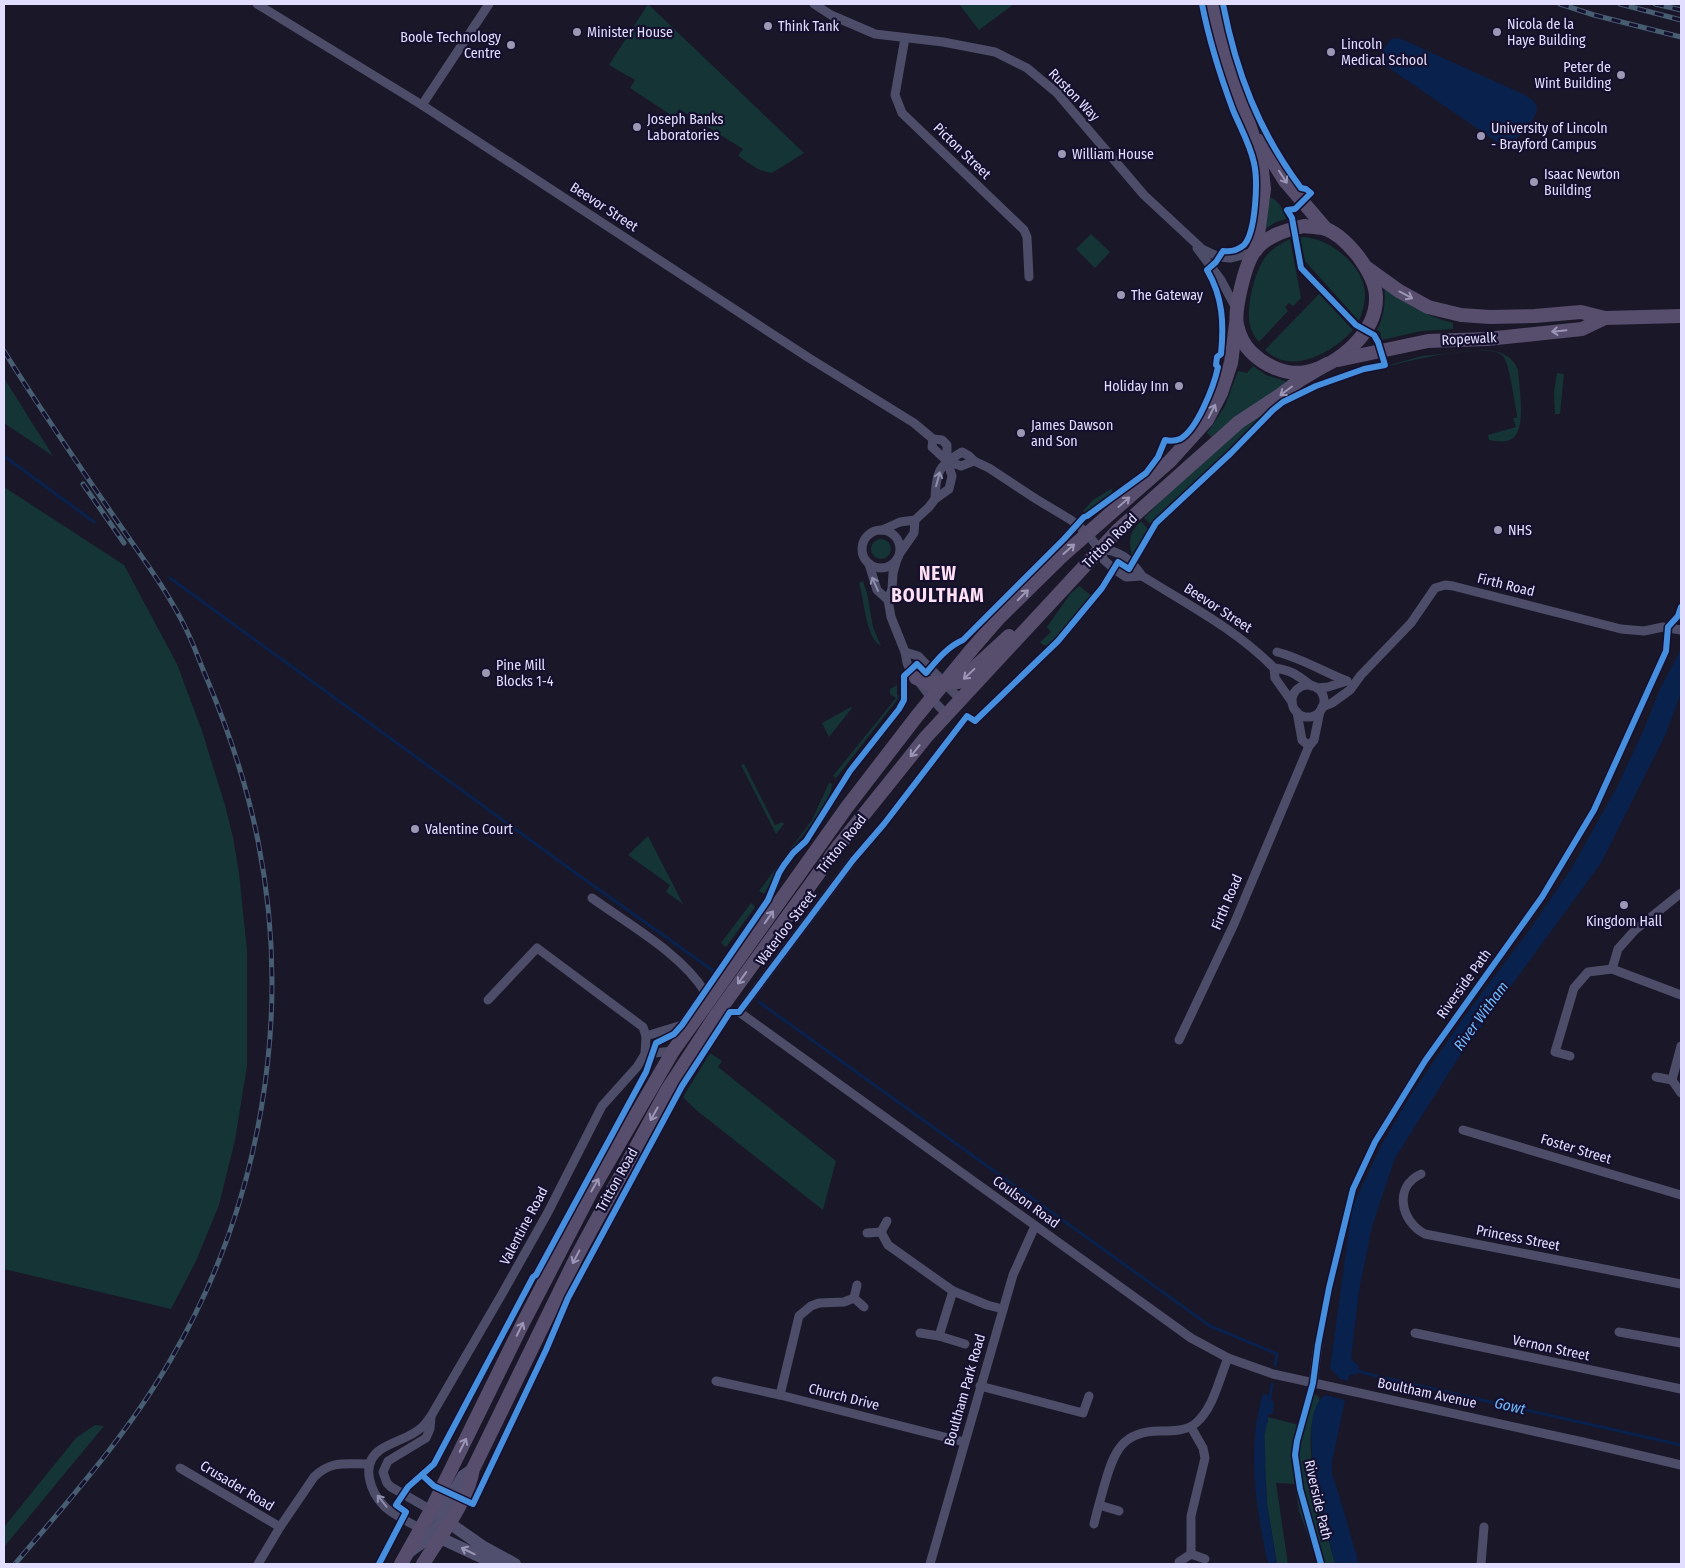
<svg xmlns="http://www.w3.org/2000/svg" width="1685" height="1568" viewBox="0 0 1685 1568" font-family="'Fira Sans Condensed',sans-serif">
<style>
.green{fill:#143436}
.water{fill:#09214d}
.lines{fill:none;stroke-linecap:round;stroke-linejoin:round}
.stream{stroke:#09214d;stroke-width:3}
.street{stroke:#4d4c69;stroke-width:9}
.secondary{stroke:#514f6e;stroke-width:12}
.primary{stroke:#574d6d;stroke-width:14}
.rail-casing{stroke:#475d71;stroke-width:5}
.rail{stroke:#16102f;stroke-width:3;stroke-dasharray:9;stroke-linecap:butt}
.cycleway-casing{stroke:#16102f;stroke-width:9}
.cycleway{stroke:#468fdf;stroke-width:6}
.oneway{stroke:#9c96b6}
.oneway2{stroke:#908eac}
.oneway3{stroke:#9a96b6}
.poi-dot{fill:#9c98b4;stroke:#16102f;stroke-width:2}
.labels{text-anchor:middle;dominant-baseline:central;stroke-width:4.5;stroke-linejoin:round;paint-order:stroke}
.poi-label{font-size:14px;fill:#e2deff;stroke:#16102f;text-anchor:start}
.street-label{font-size:14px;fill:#e2deff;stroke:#16102f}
.water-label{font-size:15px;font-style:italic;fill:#6cbaff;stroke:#16102f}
.district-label{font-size:19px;font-weight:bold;letter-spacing:1px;fill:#ffe0f4;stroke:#16102f}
</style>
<rect width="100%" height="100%" fill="#1a1728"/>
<g class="green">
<path d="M648 4 804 153 772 173C759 172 749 163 738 156L743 149 679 109 674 117 630 88 635 80 609 65Z"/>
<polygon points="959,4 1014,4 979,30"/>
<path d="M1270 197C1279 201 1284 210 1286 219L1276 222 1264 230Z"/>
<polygon points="1091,234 1110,252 1095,268 1076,249"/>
<path d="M1300 237C1326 236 1358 261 1364 286 1367 298 1363 310 1359 321L1305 261Z"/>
<path d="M1290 239 1301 298 1293 306 1289 303 1285 307 1288 311 1259 342C1253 335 1249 327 1249 318 1248 300 1256 267 1267 255 1273 248 1281 243 1290 239Z"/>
<path d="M1384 286C1405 305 1427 316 1453 323V329L1421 331 1382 340 1380 332 1377 330C1384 317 1386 301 1384 286Z"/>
<path d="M1319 294 1353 330C1333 352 1292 376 1265 350Z"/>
<path d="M1482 350C1497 350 1512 354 1518 370 1519 386 1527 430 1512 439 1505 443 1497 441 1489 440L1488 435 1516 427 1513 418H1517V415C1515 405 1509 361 1503 356 1485 338 1372 370 1347 378L1346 377 1422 356Z"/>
<polygon points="1253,366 1266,375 1285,381 1286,385 1237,416 1211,437 1207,433 1225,406 1238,371 1247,373"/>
<polygon points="1557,373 1564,374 1560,414 1555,414 1554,392"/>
<polygon points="4,378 53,456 4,423"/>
<path d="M1271 407 1272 409 1152 525 1144 518C1183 478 1226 438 1271 407Z"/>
<polygon points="4,487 124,565 177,664 202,731 225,805 233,837 239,873 247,950 247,1066 235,1140 219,1205 196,1261 171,1309 4,1269"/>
<polygon points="1111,489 1114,494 1087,515 1083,511 1093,500"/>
<path d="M1141 521 1148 529 1132 557C1129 540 1128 534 1141 521Z"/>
<circle cx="881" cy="549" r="10"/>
<path d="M863 581 867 593 873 627 881 646C866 639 864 599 859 583Z"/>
<polygon points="1079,586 1092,596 1072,623 1049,646 1043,645 1040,642 1051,632 1047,627 1070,594"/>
<polygon points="897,685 897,695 899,696 897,700 836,778 833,776 896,698 890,694 890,689"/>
<polygon points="851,707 852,708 829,737 822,723"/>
<polygon points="744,764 775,825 783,822 784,824 776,834 741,765"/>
<path d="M829 783 832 784C831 805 801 836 788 854 779 867 772 880 764 894L759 891 812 820Z"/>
<polygon points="648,836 683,904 666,892 670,885 628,855"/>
<polygon points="751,903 755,907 726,947 721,943"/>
<polygon points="710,1053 722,1061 718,1067 836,1161 823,1210 696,1110 683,1097"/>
<path d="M1307 1391 1318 1396 1320 1401C1317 1408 1314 1415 1312 1423 1305 1465 1325 1523 1335 1564H1318L1299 1511 1295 1484 1276 1483 1288 1564H1277L1267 1504 1265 1464 1262 1454 1263 1429 1268 1421V1417L1299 1425Z"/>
<polygon points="95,1425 104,1426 4,1547 4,1527 76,1438"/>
</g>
<g class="water">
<path d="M1399 38 1523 94C1528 97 1536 101 1537 108 1538 117 1519 138 1511 143 1507 146 1504 145 1500 144L1383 64C1377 56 1386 46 1391 39Z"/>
<polygon points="1681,649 1681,693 1665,736 1601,863 1459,1057 1395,1158 1372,1227 1359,1291 1351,1359 1359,1366 1357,1375 1354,1374 1349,1375 1348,1381 1340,1379 1330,1368 1352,1207 1382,1144 1414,1090 1464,1017 1530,929 1571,869 1617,787 1644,729 1659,691"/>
<path d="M1263 1394 1271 1395V1401H1274L1273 1414H1268V1421L1263 1429 1262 1454 1265 1464 1267 1504 1277 1564H1268C1256 1509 1246 1449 1263 1394Z"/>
<path d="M1325 1395 1345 1400 1332 1462V1474L1340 1498 1359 1564H1335C1328 1531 1292 1417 1325 1395Z"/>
</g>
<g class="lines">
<g class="stream">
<polyline points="4,456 94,522"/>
<polyline points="170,578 577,874 715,972"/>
<polyline points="759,1002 1210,1326 1277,1354 1275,1365"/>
<polyline points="1354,1370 1376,1376 1681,1445"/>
<polyline points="1270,1398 1272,1384"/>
<polyline points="1264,1462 1263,1435 1266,1421"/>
</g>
<g class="street">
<polyline points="257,4 422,105 809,358 914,423 933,439 942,440 947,445 947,461 952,476 949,489 935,499 929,507 915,520 900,522 882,530"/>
<polyline points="814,4 831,15 875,34 943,42 995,52 1027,68 1057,93 1144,195 1202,249 1219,257 1230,258 1255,252"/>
<polyline points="905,38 895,95 902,113 1024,230 1027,237 1029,277"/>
<polyline points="422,105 489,4"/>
<polyline points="1197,248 1221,280 1236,308"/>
<polyline points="933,439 932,447 947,461 961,466 974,461"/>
<path d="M935 499C936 472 938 466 962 452L969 456 974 461 989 468 1036 499 1071 520 1087 533 1099 549 1104 560 1114 569 1126 577 1142 576"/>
<circle cx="881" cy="549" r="19"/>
<path d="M1099 549C1119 550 1131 559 1142 576 1187 604 1237 630 1274 668L1275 678 1292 702"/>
<polyline points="900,553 914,533 915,520"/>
<polyline points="897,559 893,573 892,589 888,600 891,617 905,652 907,663 910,670 932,699 947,715"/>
<polyline points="869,564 877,590 888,600"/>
<polyline points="905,652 918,656 961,700"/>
<path d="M1277 652C1301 658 1324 672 1347 681"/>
<path d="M1274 668C1292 670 1298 676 1312 686"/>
<circle cx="1308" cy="701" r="16"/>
<polyline points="1317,688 1328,687 1347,681"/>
<polyline points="1322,707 1332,703 1350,690 1361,675 1411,623 1435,588 1445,585 1453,586 1621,629 1644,631 1663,627 1681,630"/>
<polyline points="1297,712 1302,740 1309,746"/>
<polyline points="853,860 739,1012 1191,1338 1228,1358 1273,1374 1583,1442 1681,1465"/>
<path d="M592 898C628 924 682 954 705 992L682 1025 646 1036"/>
<polyline points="1612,969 1618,949 1635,930 1681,893"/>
<polyline points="1179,1040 1234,924 1309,746 1314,740 1320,711"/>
<polyline points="1681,1046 1672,1080 1681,1093"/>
<polyline points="645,1054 673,1051"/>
<polyline points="1570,1056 1555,1052 1574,988 1588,972 1612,969 1681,995"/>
<polyline points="1656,1077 1672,1080"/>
<polyline points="1463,1130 1681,1195"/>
<path d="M1421 1174C1393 1187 1401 1222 1425 1234L1681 1284"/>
<polyline points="881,1232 888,1245 953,1291 987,1305 1003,1309"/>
<polyline points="867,1233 881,1232 887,1221"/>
<polyline points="857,1285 854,1298 864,1307"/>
<polyline points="1619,1332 1681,1343"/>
<polyline points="920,1333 939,1336 965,1344"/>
<polyline points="1415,1333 1681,1389"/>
<polyline points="939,1336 953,1291"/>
<polyline points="716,1381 780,1395 964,1442"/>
<polyline points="1313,1383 1318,1345"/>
<polyline points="980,1386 1083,1413 1089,1396"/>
<polyline points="780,1395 799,1316 811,1306 819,1303 844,1302 854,1298"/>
<polyline points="1191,1427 1203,1448 1205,1458 1191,1516 1191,1554"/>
<polyline points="180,1468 280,1527"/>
<polyline points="1099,1505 1119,1511"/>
<polyline points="431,1510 391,1487 387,1483 383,1472 388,1461 393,1458 426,1438 430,1429 431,1417"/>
<path d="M440 1516 421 1529C409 1522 395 1516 385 1507 370 1492 360 1464 380 1450 393 1441 410 1438 421 1428 425 1425 428 1420 431 1416L502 1294 547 1214 602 1106 637 1067 645 1054 646 1036 643 1027 537 948 488 1000"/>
<path d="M1094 1524C1097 1511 1101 1497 1105 1483 1114 1452 1122 1431 1160 1431 1172 1431 1187 1431 1196 1423 1214 1407 1219 1379 1228 1358"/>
<polyline points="1179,1562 1191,1554 1205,1559"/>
<path d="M258 1564 280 1527 314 1477C331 1460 346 1464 369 1464"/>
<polyline points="930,1564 1013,1275 1035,1226"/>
<polyline points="1481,1564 1484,1527"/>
</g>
<g class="secondary">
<polyline points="431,1510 482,1546 515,1564"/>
<polyline points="440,1516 463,1476 473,1469"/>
<polyline points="421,1529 496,1564"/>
<path d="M408 1553C413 1549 419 1545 424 1541 435 1530 433 1528 449 1522"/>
</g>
<g class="primary">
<polyline points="1213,4 1223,51 1248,121 1261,161 1264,189 1256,250"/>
<polyline points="1260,141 1285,181 1326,229"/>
<path d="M1304 226C1311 227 1320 227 1326 229 1339 234 1350 246 1358 256 1366 267 1376 282 1376 297 1377 333 1338 365 1306 372 1286 376 1264 365 1251 352 1244 345 1239 334 1237 325 1234 310 1245 265 1254 252 1265 236 1286 230 1304 226Z"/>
<polyline points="1367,268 1399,291 1428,307 1461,315 1490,317 1535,316 1581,312 1605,318 1681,316"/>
<polyline points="1338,360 1428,341 1487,339 1582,329 1605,318"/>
<polyline points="916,678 927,683 959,682 1009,636"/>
<polyline points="401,1564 431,1510 523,1323 591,1192 673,1051 847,807 917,716 972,649 999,618 1062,556 1170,461 1207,420 1221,393 1231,363 1236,324"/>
<path d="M423 1564C440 1536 468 1501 473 1469L577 1256 667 1090 716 1015 837 848 926 737 1118 530 1239 422 1280 395 1300 380 1327 364"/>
</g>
<defs>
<g id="rail">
<polyline points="1560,4 1594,15 1681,37"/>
<polyline points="1620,4 1681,20"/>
<polyline points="1655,4 1681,10"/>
<path d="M4 351C40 409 78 464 117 521 141 556 167 590 186 629 194 645 200 663 207 679 229 732 247 785 258 841 293 1016 261 1205 171 1359 128 1434 70 1499 15 1564"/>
<polyline points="83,484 124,543"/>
</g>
</defs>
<use href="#rail" class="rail-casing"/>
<use href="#rail" class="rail"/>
<defs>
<g id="cycleway">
<path d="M422 1475 434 1486 473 1504 546 1350 568 1298 682 1086 730 1012H739L853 860 884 824 967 716 975 721 1058 641 1102 588 1118 562 1129 569 1156 523 1231 453 1273 410 1283 402 1316 386 1364 369 1385 365 1378 342 1374 335 1356 325 1301 268 1292 218 1287 210 1295 209 1311 193 1306 189 1301 188C1259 132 1236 72 1223 4"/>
<path d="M379 1564 406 1512 396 1505 408 1487 434 1464 533 1277 536 1275 646 1072 656 1043 674 1034 682 1025 768 900 779 873 784 865 793 853 806 841 850 771 899 709 904 700V676L917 664 926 673C937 660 947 647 963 640L1064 539 1084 517 1087 516 1146 473 1158 457 1165 440C1170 441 1175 441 1180 439 1197 430 1214 386 1218 367L1216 365 1217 357 1221 354C1224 324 1223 297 1207 270L1216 262 1223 251C1230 252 1238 250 1244 245 1256 232 1258 180 1254 163 1250 144 1240 127 1233 110 1220 75 1209 40 1202 4"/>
<polyline points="1321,1564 1300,1489 1295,1455 1297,1441 1313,1383 1318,1345 1329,1288 1353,1189 1375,1142 1425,1061 1542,897 1594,810 1666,651 1668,627 1678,616 1681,607"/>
</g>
</defs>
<use href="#cycleway" class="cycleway-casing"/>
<use href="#cycleway" class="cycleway"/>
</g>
<defs><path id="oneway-shaft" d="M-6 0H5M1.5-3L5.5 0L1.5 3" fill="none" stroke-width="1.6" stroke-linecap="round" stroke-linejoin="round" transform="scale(1.25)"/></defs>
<g class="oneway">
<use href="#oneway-shaft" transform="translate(1283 177) rotate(57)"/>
<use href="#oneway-shaft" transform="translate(1406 295) rotate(28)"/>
<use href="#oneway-shaft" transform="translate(1559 331) rotate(174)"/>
<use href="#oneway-shaft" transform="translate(1286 391) rotate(143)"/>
<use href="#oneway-shaft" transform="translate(1212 411) rotate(-63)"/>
<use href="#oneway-shaft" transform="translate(1124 502) rotate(-41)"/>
<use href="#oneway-shaft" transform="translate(1069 549) rotate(-42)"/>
<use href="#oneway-shaft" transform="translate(1023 595) rotate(-45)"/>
<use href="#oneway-shaft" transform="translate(969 674) rotate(137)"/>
<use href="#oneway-shaft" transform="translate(915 751) rotate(129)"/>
<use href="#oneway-shaft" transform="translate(769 917) rotate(-55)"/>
<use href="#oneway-shaft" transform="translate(742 978) rotate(126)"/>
<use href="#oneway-shaft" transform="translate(654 1114) rotate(119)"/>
<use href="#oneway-shaft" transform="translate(595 1185) rotate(-60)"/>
<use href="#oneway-shaft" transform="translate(576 1257) rotate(118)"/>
<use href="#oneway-shaft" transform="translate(520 1329) rotate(-64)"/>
<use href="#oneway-shaft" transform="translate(463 1445) rotate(-64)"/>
</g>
<g class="oneway2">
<use href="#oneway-shaft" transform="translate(938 479) rotate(-75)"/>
<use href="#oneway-shaft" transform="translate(875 584) rotate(-114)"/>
<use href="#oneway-shaft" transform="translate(382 1501) rotate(-129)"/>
</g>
<use class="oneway3" href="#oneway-shaft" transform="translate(468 1551) rotate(-154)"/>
<g class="poi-dot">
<circle cx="768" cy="26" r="5"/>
<circle cx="577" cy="32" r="5"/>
<circle cx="1497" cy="32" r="5"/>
<circle cx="511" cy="45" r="5"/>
<circle cx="1331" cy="52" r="5"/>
<circle cx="1621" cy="75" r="5"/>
<circle cx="637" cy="127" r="5"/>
<circle cx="1481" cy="136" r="5"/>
<circle cx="1062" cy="154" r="5"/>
<circle cx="1534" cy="182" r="5"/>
<circle cx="1121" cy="295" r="5"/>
<circle cx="1179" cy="386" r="5"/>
<circle cx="1021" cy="433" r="5"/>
<circle cx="1498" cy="530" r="5"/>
<circle cx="486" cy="673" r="5"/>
<circle cx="415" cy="829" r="5"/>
<circle cx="1624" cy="905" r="5"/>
</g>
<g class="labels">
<g class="poi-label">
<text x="1507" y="24">Nicola de la<tspan x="1507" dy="16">Haye Building</tspan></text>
<text x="778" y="26">Think Tank</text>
<text x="587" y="32">Minister House</text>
<text x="501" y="37" text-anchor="end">Boole Technology<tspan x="501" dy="16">Centre</tspan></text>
<text x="1341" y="44">Lincoln<tspan x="1341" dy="16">Medical School</tspan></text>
<text x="1611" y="67" text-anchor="end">Peter de<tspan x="1611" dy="16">Wint Building</tspan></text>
<text x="647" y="119">Joseph Banks<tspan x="647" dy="16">Laboratories</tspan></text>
<text x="1491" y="128">University of Lincoln<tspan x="1491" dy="16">- Brayford Campus</tspan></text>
<text x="1072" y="154">William House</text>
<text x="1544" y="174">Isaac Newton<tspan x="1544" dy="16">Building</tspan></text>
<text x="1131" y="295">The Gateway</text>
<text x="1169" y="386" text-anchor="end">Holiday Inn</text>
<text x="1031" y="425">James Dawson<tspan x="1031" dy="16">and Son</tspan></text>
<text x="1508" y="530">NHS</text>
<text x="496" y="665">Pine Mill<tspan x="496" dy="16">Blocks 1-4</tspan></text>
<text x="425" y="829">Valentine Court</text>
<text x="1624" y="921" text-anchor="middle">Kingdom Hall</text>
</g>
<g class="street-label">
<text transform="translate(1074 95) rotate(46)">Ruston Way</text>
<text transform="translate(962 151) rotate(44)">Picton Street</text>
<text transform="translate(604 207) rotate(33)">Beevor Street</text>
<text transform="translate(1469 339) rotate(-3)">Ropewalk</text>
<text transform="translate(1110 541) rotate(-45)">Tritton Road</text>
<text transform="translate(1506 585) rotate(14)">Firth Road</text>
<text transform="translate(1218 608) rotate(33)">Beevor Street</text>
<text transform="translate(842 844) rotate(-52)">Tritton Road</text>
<text transform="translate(1227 902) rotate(-67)">Firth Road</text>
<text transform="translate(786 928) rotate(-53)">Waterloo Street</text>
<text transform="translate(1464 984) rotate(-54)">Riverside Path</text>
<text transform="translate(1576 1149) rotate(17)">Foster Street</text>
<text transform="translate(617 1180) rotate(-61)">Tritton Road</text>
<text transform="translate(1026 1202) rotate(36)">Coulson Road</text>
<text transform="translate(524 1226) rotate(-62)">Valentine Road</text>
<text transform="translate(1518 1238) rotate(11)">Princess Street</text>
<text transform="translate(1551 1348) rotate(12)">Vernon Street</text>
<text transform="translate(965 1390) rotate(-74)">Boultham Park Road</text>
<text transform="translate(1427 1393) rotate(12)">Boultham Avenue</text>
<text transform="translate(844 1397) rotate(14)">Church Drive</text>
<text transform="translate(237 1486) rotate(31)">Crusader Road</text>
<text transform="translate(1318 1500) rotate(77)">Riverside Path</text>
</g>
<g class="water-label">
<text transform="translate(1481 1016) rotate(-54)">River Witham</text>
<text transform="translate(1510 1406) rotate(13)">Gowt</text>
</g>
<g class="district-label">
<text x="938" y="573">NEW<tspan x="938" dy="22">BOULTHAM</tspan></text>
</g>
</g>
<rect width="1685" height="1568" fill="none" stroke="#e2deff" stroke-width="10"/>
</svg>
